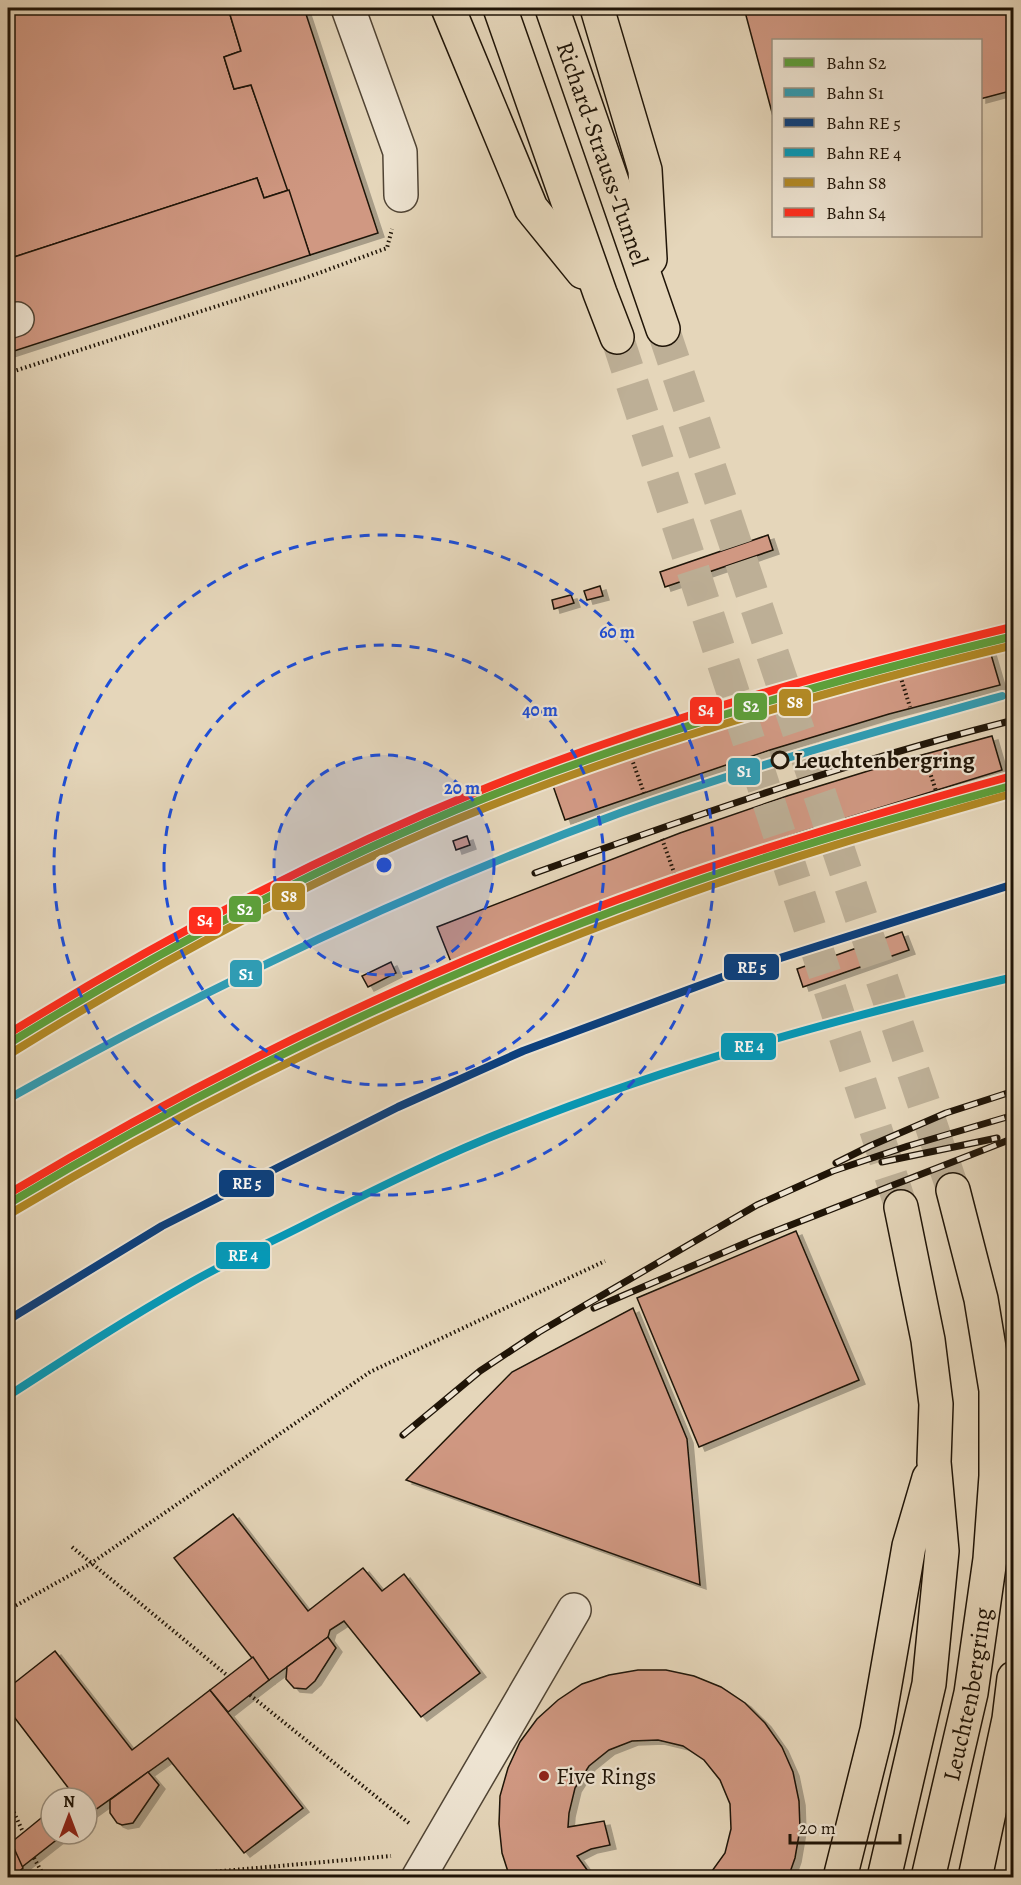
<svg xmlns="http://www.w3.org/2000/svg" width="1021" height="1885" viewBox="0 0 1021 1885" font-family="Alegreya,serif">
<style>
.building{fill:#d09882;stroke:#1f1407;stroke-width:1.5;filter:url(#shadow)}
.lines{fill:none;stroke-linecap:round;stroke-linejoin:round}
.highway-tunnel{stroke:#bdaf96;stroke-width:33;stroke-dasharray:33 16;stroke-linecap:butt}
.minor-casing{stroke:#504434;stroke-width:36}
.major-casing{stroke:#1f1407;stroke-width:36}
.highway-casing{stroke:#1f1407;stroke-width:36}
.path{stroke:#1f1407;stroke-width:4;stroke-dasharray:1.5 3;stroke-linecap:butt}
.minor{stroke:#eee4d2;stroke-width:33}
.major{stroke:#e5d6ba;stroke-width:33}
.highway{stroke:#e5d6ba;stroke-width:33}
.rail-casing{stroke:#1f1407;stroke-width:7}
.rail{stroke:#eee4d2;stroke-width:4.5;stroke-dasharray:14;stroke-linecap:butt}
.rail-1-casing{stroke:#eee4d2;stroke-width:12}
.rail-2-casing{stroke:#eee4d2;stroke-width:12}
.rail-3-casing{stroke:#eee4d2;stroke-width:12}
.rail-4-casing{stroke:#eee4d2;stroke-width:12}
.rail-5-casing{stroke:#eee4d2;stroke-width:12}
.rail-6-casing{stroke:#eee4d2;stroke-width:12}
.rail-1{stroke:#5d9f3a;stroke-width:8}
.rail-2{stroke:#309cb3;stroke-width:8}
.rail-3{stroke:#093f7f;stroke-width:8}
.rail-4{stroke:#039aba;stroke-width:8}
.rail-5{stroke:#b18824;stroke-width:8}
.rail-6{stroke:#ff2d1d;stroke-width:8}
.ring{fill:none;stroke:#1d4ed8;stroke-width:3;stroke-dasharray:10 8}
.stop-dot{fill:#eee4d2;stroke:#1f1407;stroke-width:3}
.poi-dot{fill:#8f2418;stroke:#eee4d2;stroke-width:2}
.labels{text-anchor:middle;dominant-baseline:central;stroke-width:4.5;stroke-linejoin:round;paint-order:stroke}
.street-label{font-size:24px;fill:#1f1407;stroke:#eee4d2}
.stop-label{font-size:24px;font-weight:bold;fill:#1f1407;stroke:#eee4d2;text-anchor:start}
.poi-label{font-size:24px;fill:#1f1407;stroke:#eee4d2;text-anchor:start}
.centre{fill:#1d4ed8;stroke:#eee4d2;stroke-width:3}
.ring-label{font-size:18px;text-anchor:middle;font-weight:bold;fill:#1d4ed8;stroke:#eee4d2;stroke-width:4.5;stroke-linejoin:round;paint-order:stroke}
.line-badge{stroke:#eee4d2;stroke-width:2}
.badge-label{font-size:16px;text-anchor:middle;font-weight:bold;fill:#fff}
</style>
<defs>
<filter id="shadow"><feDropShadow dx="6" dy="4" stdDeviation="0" flood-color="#0004"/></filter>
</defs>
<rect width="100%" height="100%" fill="#e5d6ba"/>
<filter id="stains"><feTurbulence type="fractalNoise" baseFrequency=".00333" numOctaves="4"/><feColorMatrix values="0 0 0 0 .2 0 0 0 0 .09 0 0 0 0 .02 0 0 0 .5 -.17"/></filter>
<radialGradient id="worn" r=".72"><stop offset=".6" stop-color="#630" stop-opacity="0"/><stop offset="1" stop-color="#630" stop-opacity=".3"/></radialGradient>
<g class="building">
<polygon points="8,8 228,8 241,51 224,57 234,89 251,85 289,190 264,198 257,178 14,257 8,243"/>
<polygon points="228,8 304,8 378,233 310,255 251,85 234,89 224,57 241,51"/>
<polygon points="744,8 1014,8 1014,90 980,99 980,40 774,40 774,120"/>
<polygon points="257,178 264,198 289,190 310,255 8,353 8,243 14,257"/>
<polygon points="768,535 773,550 665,587 660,572"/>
<polygon points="600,586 603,596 587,600 584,591"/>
<polygon points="571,595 574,603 554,609 552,600"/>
<polygon points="990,651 1000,685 889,714 770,750 565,820 552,783 652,747 757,712 881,677"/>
<polygon points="992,736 1002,770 798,833 693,869 553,920 451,962 437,927 680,833 787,796 907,759"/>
<polygon points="467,836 470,845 456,850 453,841"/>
<polygon points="902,932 909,950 803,987 797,969"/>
<polygon points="391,962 396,973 368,987 362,976"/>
<polygon points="796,1231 859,1380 699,1447 637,1298"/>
<polygon points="633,1308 687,1439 700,1585 406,1480 512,1372"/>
<polygon points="233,1514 308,1611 363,1568 382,1591 404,1574 480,1673 421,1717 344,1621 330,1630 328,1637 269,1680 174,1558"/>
<polygon points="328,1637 336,1648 315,1681 306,1689 294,1688 286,1679 287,1667"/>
<polygon points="55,1651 132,1750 210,1690 303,1808 244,1853 168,1758 88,1815 87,1798 76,1798 8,1709 8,1688"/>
<polygon points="253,1657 269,1680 228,1712 210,1690"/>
<polygon points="638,1670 666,1670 694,1676 721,1687 745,1703 765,1723 782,1747 793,1772 799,1801 800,1829 795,1858 788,1878 707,1878 725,1853 731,1829 730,1804 720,1780 704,1760 683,1746 658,1740 632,1741 609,1750 589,1766 575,1788 569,1813 568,1827 604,1821 610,1845 591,1849 577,1856 593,1878 510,1878 502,1853 499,1824 500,1796 508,1768 520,1742 537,1719 558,1700 582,1684 609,1675"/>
<polygon points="148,1772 159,1785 133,1823 122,1825 117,1823 110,1813 110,1800"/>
<polygon points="51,1810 51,1834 64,1834 8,1878 8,1845"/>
<polygon points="8,1835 23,1868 11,1878 8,1878"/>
</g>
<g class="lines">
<g class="highway-tunnel">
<polyline points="663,329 953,1190"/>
<polyline points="617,337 901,1207"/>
</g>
<defs>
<g id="minor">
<polyline points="348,8 400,152 401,195"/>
<polyline points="8,322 17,319"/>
<polyline points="418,1878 574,1610"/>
</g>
<polyline id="major" points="975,1878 1009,1719 1014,1678"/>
<g id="highway">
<polyline points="448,8 531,208 583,272"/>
<polyline points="500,8 600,293 617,337"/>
<path id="s1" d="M552 8 663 329"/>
<polyline points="597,8 645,170 650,259"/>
<polyline points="840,1878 877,1730 909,1546 929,1478"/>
<polyline points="884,1878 929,1684 942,1551 934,1462 936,1404 928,1340 901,1207"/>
<path id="s2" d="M928 1878 971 1693 990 1559 996 1476V1390L981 1299 953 1190"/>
</g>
</defs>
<use href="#minor" class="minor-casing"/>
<use href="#major" class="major-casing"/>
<use href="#highway" class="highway-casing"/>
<g class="path">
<polyline points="8,373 308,277 387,248 392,229"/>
<polyline points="899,672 910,707"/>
<polyline points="630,754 644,793"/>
<polyline points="924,754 936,791"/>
<polyline points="662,839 675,875"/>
<polyline points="72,1547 228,1676"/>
<polyline points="8,1610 90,1564 370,1372 605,1261"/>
<polyline points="250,1695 410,1824"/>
<polyline points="8,1800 23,1832"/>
<polyline points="34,1858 45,1878"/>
<polyline points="144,1878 391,1856"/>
</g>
<use href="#minor" class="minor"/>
<use href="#major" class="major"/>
<use href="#highway" class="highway"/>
<defs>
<g id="rail">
<polyline points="1002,696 1014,693"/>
<path d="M535 873C693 816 851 761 1014 720"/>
<polyline points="882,1162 997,1138"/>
<polyline points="836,1163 870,1146 946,1113 1014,1091"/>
<polyline points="594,1308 755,1239 1014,1138"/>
<polyline points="403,1435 480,1371 539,1332 757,1205 833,1171 908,1146 1014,1115"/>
</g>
</defs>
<use href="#rail" class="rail-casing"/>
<use href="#rail" class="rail"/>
<defs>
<g id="rail-1">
<path d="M8 1044C161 950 318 865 485 798 657 730 834 679 1014 636"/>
<path d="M8 1204C214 1081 431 976 657 895 774 852 893 818 1014 785"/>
</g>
<path id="rail-2" d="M8 1099C204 989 408 891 620 813 745 768 874 732 1002 696"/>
<polyline id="rail-3" points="8,1320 162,1226 398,1107 523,1051 736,972 1014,884"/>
<path id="rail-4" d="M8 1396C68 1357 128 1318 190 1283 232 1259 276 1240 318 1218 382 1186 446 1154 513 1128 675 1063 844 1017 1014 977"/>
<g id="rail-5">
<path d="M13 1052C165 958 321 873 487 807 658 739 835 688 1014 645"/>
<path d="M13 1212C217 1090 435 986 659 904 775 861 894 827 1014 793"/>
</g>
<g id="rail-6">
<path d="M8 1034C158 941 314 858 479 791 651 721 831 671 1012 627"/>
<path d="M8 1194C212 1072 431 966 655 886 772 844 892 809 1012 776"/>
</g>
</defs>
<use href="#rail-1" class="rail-1-casing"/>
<use href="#rail-2" class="rail-2-casing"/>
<use href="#rail-3" class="rail-3-casing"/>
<use href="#rail-4" class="rail-4-casing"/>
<use href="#rail-5" class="rail-5-casing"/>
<use href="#rail-6" class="rail-6-casing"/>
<use href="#rail-1" class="rail-1"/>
<use href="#rail-2" class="rail-2"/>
<use href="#rail-3" class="rail-3"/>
<use href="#rail-4" class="rail-4"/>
<use href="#rail-5" class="rail-5"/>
<use href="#rail-6" class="rail-6"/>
</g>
<circle cx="384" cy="865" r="110" fill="#1d4ed8" fill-opacity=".12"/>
<g class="ring">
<circle cx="384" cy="865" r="110"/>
<circle cx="384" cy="865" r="220"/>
<circle cx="384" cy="865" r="330"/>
</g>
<circle class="stop-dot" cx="780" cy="760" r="8"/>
<circle class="poi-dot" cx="544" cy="1776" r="6"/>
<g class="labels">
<g class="street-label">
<text stroke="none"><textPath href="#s1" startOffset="154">Richard-Strauss-Tunnel</textPath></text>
<text stroke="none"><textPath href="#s2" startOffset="188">Leuchtenbergring</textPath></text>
</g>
<g class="stop-label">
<text x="794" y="760">Leuchtenbergring</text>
</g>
<g class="poi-label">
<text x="556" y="1776">Five Rings</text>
</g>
</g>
<circle cx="384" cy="865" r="9" class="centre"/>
<g class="ring-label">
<text x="617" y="638">60 m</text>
<text x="540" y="716">40 m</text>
<text x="462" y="794">20 m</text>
</g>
<g class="line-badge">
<rect x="778" y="688" width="34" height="29" rx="6" fill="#b18824"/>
<rect x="733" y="692" width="35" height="29" rx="6" fill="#5d9f3a"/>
<rect x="689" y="696" width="34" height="29" rx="6" fill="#ff2d1d"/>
<rect x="727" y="757" width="34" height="29" rx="6" fill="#309cb3"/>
<rect x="271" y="882" width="35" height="29" rx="6" fill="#b18824"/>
<rect x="228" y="895" width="34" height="28" rx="6" fill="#5d9f3a"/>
<rect x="188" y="906" width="34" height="29" rx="6" fill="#ff2d1d"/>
<rect x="723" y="953" width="57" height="28" rx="6" fill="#093f7f"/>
<rect x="229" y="959" width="34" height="29" rx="6" fill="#309cb3"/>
<rect x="720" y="1032" width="57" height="29" rx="6" fill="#039aba"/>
<rect x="218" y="1169" width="57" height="29" rx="6" fill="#093f7f"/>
<rect x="215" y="1241" width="56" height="29" rx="6" fill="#039aba"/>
</g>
<g class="badge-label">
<text x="795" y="708">S8</text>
<text x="751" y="712">S2</text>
<text x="706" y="716">S4</text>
<text x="744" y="777">S1</text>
<text x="289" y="902">S8</text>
<text x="245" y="915">S2</text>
<text x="205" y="926">S4</text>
<text x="752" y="973">RE 5</text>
<text x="246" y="980">S1</text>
<text x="749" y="1052">RE 4</text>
<text x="247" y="1189">RE 5</text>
<text x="243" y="1261">RE 4</text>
</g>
<rect width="1021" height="1885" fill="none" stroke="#e5d6ba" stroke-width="30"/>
<rect x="9" y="9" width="1003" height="1867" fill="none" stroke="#1f1407" stroke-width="3"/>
<rect x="15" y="15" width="991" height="1855" fill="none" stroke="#1f1407" stroke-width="1.5"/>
<rect x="772" y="39" width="210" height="198" fill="#eee4d2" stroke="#9b9181" stroke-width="1.5"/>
<rect x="784" y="58" width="30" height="9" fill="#5d9f3a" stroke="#9b9181" stroke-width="1.5"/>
<text x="826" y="69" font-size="18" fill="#1f1407">Bahn S2</text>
<rect x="784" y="88" width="30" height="9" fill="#309cb3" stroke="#9b9181" stroke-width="1.5"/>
<text x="826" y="99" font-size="18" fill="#1f1407">Bahn S1</text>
<rect x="784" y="118" width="30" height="9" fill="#093f7f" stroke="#9b9181" stroke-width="1.5"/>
<text x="826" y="129" font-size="18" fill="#1f1407">Bahn RE 5</text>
<rect x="784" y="148" width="30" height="9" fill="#039aba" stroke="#9b9181" stroke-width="1.5"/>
<text x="826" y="159" font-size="18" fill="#1f1407">Bahn RE 4</text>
<rect x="784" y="178" width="30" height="9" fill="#b18824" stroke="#9b9181" stroke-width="1.5"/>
<text x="826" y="189" font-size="18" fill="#1f1407">Bahn S8</text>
<rect x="784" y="208" width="30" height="9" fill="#ff2d1d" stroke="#9b9181" stroke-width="1.5"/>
<text x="826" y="219" font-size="18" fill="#1f1407">Bahn S4</text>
<g transform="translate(69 1816)"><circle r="28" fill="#eee4d2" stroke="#9b9181" stroke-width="1.5"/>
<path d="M0-4.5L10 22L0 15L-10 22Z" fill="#8f2418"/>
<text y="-9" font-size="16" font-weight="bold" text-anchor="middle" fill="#1f1407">N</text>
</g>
<path d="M790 1834v9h110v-9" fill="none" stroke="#1f1407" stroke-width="3"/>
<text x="799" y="1834" font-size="18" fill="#1f1407" stroke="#eee4d2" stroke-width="4.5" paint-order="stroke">20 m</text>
<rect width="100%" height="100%" filter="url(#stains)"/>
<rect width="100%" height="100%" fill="url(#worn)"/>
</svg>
